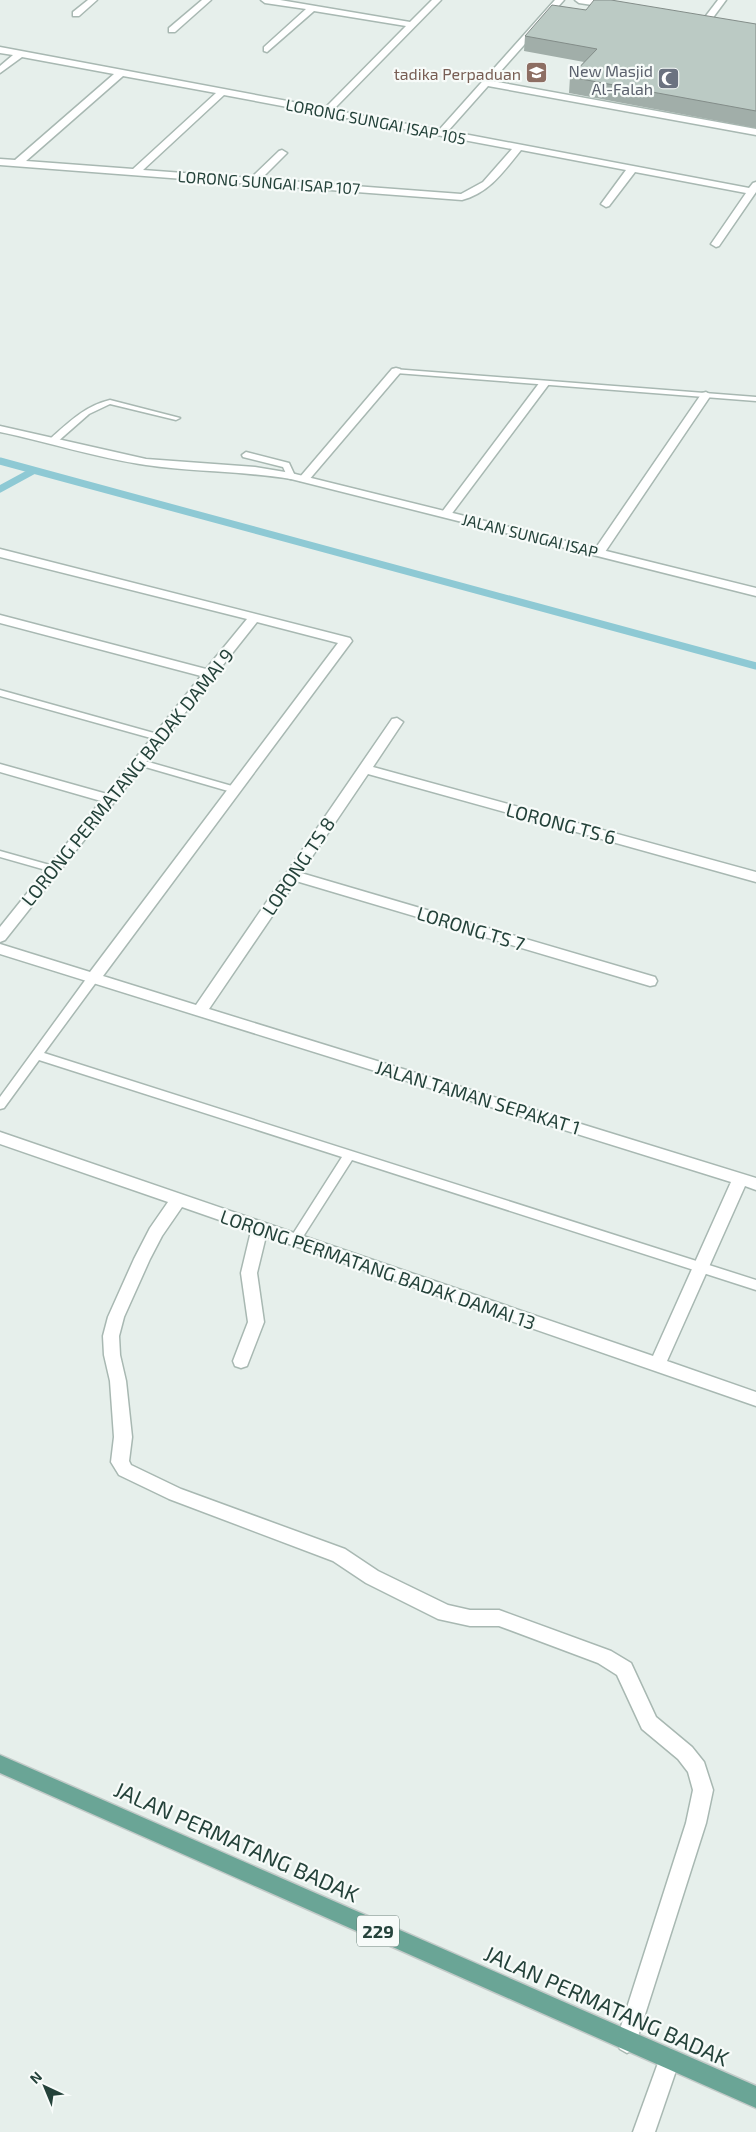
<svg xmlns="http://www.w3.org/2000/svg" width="756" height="2132" viewBox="0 0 756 2132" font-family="'Exo 2',sans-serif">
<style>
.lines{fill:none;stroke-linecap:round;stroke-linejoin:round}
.stream{stroke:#8ec9d4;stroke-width:7}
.service-casing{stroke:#a8b8b2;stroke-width:3}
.minor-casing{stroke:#a8b8b2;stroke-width:3}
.tertiary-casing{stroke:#a8b8b2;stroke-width:3}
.primary-casing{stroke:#c2cac8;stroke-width:3}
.service{fill:#fff;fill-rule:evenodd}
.minor{fill:#fff;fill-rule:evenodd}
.tertiary{fill:#fff;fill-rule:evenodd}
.primary{fill:#6aa596;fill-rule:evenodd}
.wall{fill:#a1aea9}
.building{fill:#bbcac4;stroke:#838d89}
.labels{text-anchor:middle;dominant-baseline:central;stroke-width:4.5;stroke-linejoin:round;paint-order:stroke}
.far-worship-label{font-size:16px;fill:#5b616d;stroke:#f7fbf9;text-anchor:end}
.far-education-label{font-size:16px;fill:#785e54;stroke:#f7fbf9;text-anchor:end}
.far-street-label{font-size:16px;fill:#24423a;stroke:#f7fbf9}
.shield{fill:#f7fbf9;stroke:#637a73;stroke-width:1}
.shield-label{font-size:18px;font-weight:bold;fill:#24423a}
.street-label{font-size:19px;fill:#24423a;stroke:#f7fbf9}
.near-street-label{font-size:22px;fill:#24423a;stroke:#f7fbf9}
</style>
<rect width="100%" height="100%" fill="#e6efeb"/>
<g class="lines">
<g class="stream">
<polyline points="0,461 756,666"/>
<polyline points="0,489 33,471"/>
</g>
<defs>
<g id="service">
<polygon points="393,369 756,397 756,401 396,373 393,373"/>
<path d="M110 400 180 418 176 420 110 404 89 414 56 443H50V439C69 422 85 406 110 400Z"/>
<polygon points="246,452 289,463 295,476 291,479 288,478 283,467 243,457 242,455"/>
<polygon points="0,690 161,735 163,737 158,740 0,696"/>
<polygon points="138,759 239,788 240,790 235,793 135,764 133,762 135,760"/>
<polygon points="0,851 57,867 58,869 53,872 0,857"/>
<polygon points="93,974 97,975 98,978 97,981 44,1053 756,1280 756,1290 352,1160 299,1243 291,1243 289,1240 291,1237 342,1157 39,1060 4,1108 0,1109 0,1097 89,975"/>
</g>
<g id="minor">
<polygon points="88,0 97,0 79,16 73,16 73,12"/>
<polygon points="202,0 211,0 175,32 169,32 169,28"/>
<path d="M261 0H280L410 22 432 0H441L333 110 439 130 555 0H564L492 81 756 129V135L488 86 448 131 749 188 753 183 756 182V192L719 246 716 247 711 244 746 193 635 172 609 206 606 207 601 204 626 170 521 150C504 171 489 193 462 200L0 165V159L15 160 114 74 22 57 0 73V66L13 55 0 53V47L325 108 406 26 314 11 267 52 264 51V47L306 9 265 3ZM123 76 216 93 133 169 26 161ZM224 95 512 149 483 182 461 194 261 179 287 153 282 150 279 151 251 178 143 170Z"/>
<polygon points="718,0 726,0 709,23 703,23 702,21"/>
<polygon points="396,368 400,369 401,371 400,373 308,481 300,481 298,479 300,477 392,369"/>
<polygon points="544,381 549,384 450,516 442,516 440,514 442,512 540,382"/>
<polygon points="706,392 711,395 605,552 603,555 595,555 593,552 702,393"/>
<polygon points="0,549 350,638 352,641 103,976 196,1005 392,719 397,718 403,722 373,767 756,872 756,882 368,774 301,873 655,977 657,981 655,985 650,986 296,881 209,1009 756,1178 756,1190 745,1186 667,1361 756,1392 756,1406 266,1236 257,1273 264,1322 247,1366 241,1368 235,1366 233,1361 248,1322 241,1273 251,1231 182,1207 162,1236 150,1259 124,1317 119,1336 120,1355 126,1381 132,1437 129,1461 131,1465 181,1489 345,1549 378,1571 448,1605 470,1610 499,1610 611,1651 631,1663 656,1717 692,1747 704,1762 713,1790 706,1823 634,2049 627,2053 620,2049 616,2042 686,1823 693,1790 688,1772 678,1759 642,1729 617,1675 598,1663 499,1626 470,1626 438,1619 366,1583 333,1561 169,1499 119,1475 111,1462 114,1437 110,1381 104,1355 103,1336 108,1317 134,1259 150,1228 168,1202 0,1144 0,1132 653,1356 731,1182 0,954 0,944 90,972 338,643 257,622 5,940 0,942 0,927 101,801 0,772 0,764 107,794 201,676 0,623 0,615 206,669 247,619 0,557"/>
<polygon points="669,2048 676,2052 680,2059 655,2132 633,2132 662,2052"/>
</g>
<g id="tertiary">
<polygon points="575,0 596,0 616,5 612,8 579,3"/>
<path d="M0 426 146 459 255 467 291 473 756 588V596L291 479C243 471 194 472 146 465 96 458 49 442 0 432Z"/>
</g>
<polygon id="primary" points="0,1755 756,2086 756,2108 0,1773"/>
</defs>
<use href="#service" class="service-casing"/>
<use href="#minor" class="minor-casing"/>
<use href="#tertiary" class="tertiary-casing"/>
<use href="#primary" class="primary-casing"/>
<use href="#service" class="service"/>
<use href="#minor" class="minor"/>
<use href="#tertiary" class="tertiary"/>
<use href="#primary" class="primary"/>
</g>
<polygon class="wall" points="586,10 756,24 756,128 569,93 570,77 584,62 524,51 525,36"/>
<polygon class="building" points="594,0 611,0 756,24 756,111 570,77 597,49 525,36 552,5 586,10"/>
<defs>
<symbol id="school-square" viewBox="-11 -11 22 22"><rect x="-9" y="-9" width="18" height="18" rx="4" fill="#8d6e63" stroke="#f7fbf9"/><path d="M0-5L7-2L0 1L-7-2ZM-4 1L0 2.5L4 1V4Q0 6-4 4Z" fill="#fff"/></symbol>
<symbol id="mosque-square" viewBox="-11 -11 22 22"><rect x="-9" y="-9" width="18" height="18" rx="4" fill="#6b7280" stroke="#f7fbf9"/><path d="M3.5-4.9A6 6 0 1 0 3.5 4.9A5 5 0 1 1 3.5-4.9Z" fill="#fff"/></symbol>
</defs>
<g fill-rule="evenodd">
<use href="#school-square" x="524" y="60" width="25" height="25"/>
<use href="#mosque-square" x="656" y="66" width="25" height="25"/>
</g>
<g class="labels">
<g class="far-worship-label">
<text x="653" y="70">New Masjid<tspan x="653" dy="18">Al-Falah</tspan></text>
</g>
<g class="far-education-label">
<text x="521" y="73">tadika Perpaduan</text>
</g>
<g class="far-street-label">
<text transform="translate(376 121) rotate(11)">LORONG SUNGAI ISAP 105</text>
<text transform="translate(269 182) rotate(4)">LORONG SUNGAI ISAP 107</text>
<text transform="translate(530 535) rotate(14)">JALAN SUNGAI ISAP</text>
</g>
<rect class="shield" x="357" y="1915.5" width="42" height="31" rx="4"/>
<g class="shield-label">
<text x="378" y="1931">229</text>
</g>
<g class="street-label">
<text transform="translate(127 777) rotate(-51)">LORONG PERMATANG BADAK DAMAI 9</text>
<text transform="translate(561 823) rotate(15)">LORONG TS 6</text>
<text transform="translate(298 866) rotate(-56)">LORONG TS 8</text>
<text transform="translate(471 928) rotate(17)">LORONG TS 7</text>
<text transform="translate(478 1097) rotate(17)">JALAN TAMAN SEPAKAT 1</text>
<text transform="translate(378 1269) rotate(19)">LORONG PERMATANG BADAK DAMAI 13</text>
</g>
<g class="near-street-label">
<text transform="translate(237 1841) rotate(24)">JALAN PERMATANG BADAK</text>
<text transform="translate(607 2005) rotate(24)">JALAN PERMATANG BADAK</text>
</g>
</g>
<g transform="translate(45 2087) rotate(316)" stroke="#f7fbf9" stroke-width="4" paint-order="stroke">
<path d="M0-4L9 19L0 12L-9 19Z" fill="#24423a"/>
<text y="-8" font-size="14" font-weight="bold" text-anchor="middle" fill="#24423a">N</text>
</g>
</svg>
